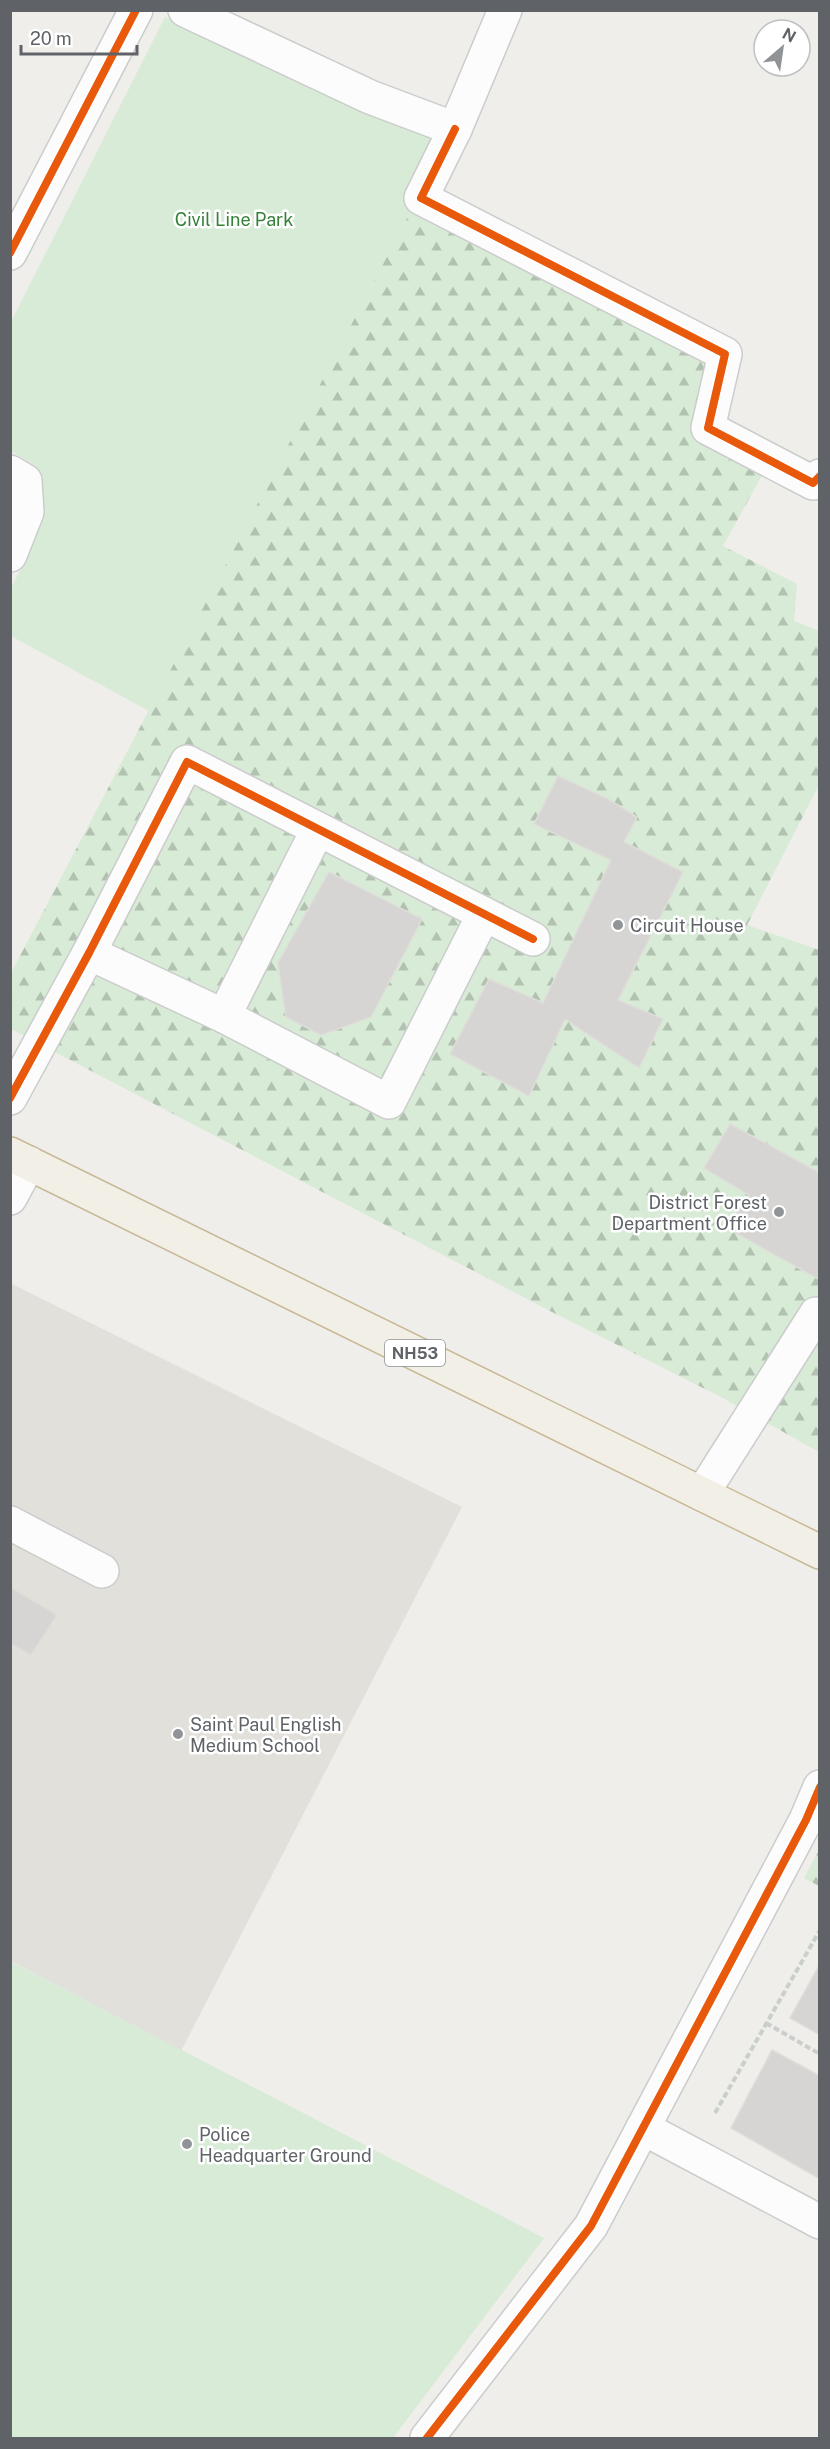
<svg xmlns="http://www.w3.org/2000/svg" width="830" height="2449" viewBox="0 0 830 2449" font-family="'Public Sans',sans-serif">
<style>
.education{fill:#e2e0da}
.forest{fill:url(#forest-firs)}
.green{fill:#d8ebd6}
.building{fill:#d6d5d3;stroke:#deddd9;stroke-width:1.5}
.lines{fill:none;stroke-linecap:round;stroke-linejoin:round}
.minor-casing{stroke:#cbcccc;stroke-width:36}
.tertiary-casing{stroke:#cbcccc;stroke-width:36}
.trunk-casing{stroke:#c8b996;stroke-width:36}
.path{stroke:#cacfcc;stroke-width:4;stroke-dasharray:6 3;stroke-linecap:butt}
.minor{stroke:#fdfcfc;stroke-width:33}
.tertiary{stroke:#fdfcfc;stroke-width:33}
.trunk{stroke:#f2f0e6;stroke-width:33}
.cycleway-casing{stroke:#fff;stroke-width:11}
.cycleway{stroke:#e8590c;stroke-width:8}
.poi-dot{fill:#919496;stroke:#fff;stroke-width:2}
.labels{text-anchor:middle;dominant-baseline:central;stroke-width:5;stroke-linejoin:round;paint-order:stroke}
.shield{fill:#fff;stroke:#8f9295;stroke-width:1.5}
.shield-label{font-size:16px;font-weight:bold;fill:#5f6368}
.park-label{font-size:18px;fill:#348238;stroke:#fff}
.poi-label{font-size:18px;fill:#5f6368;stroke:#fff;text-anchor:start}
</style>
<defs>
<pattern id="forest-firs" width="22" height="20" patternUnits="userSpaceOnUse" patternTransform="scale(1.5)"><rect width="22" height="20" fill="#d8ebd6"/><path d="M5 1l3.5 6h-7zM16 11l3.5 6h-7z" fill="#b2c2b1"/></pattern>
</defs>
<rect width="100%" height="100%" fill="#efeeea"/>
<polygon class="education" points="10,1283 462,1507 181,2051 11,1961"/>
<g class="forest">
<polygon points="416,201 720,356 704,432 766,468 723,546 797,584 794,621 819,631 819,785 747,925 819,950 819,1452 721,1397 550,1311 11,1029 10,975"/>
<polygon points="819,1850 819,1886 804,1878"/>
</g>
<g class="green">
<polygon points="165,17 433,140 416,201 149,711 11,636 11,588 22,567 36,531 44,494 35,465 11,451 11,322"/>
<polygon points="10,1961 544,2238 393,2438 11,2438"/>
</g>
<g class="building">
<polygon points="558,776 608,799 637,817 624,842 683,872 618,1000 663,1019 639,1068 565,1019 529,1096 450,1054 489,979 543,1003 611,860 534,824"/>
<polygon points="329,872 422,919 371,1017 321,1035 286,1017 278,963"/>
<polygon points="730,1124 820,1173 820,1280 727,1228 749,1195 704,1168"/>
<polygon points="10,1587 57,1615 31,1655 10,1643"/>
<polygon points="820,1964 820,2035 790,2018"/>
<polygon points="772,2050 820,2076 820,2179 731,2128"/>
</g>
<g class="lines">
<defs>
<g id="minor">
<polyline points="185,10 370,97 455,129 505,10"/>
<polyline points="455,129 421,198 725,354 708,428 813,483 820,476"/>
<polyline points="10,253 136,10"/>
<polyline points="10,472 25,481 27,512 10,555"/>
<polyline points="89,953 224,1016 389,1102 484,914"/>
<polyline points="224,1016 318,829"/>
<polyline points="10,1098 89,953 187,762 533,939"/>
<polyline points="10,1198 29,1163"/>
<polyline points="702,1494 816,1314 820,1316"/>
<polyline points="10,1523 102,1571"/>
<polyline points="643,2128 820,2222"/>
</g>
<polyline id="tertiary" points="427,2438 591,2226 806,1820 820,1787"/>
<polyline id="trunk" points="10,1154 820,1552"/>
</defs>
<use href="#minor" class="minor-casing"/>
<use href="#tertiary" class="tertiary-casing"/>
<use href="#trunk" class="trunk-casing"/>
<g class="path">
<polyline points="766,2023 820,2054"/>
<polyline points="715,2113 820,1930"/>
</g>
<use href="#minor" class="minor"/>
<use href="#tertiary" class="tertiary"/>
<use href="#trunk" class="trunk"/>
<defs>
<g id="cycleway">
<polyline points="455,129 421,198 725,354 708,428 813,483 820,476"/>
<polyline points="10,253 136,10"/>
<polyline points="10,1098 89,953 187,762 533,939"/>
<polyline points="427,2438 591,2226 806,1820 820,1787"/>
</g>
</defs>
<use href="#cycleway" class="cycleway-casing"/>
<use href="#cycleway" class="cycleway"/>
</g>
<g class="poi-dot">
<circle cx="618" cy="925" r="6"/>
<circle cx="779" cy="1212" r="6"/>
<circle cx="178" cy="1734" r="6"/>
<circle cx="187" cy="2144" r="6"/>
</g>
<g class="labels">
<rect class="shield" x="385" y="1340" width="60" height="26" rx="4.5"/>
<g class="shield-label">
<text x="415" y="1353">NH53</text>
</g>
<g class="park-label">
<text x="234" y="219">Civil Line Park</text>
</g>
<g class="poi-label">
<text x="630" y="925">Circuit House</text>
<text x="767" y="1202" text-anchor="end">District Forest<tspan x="767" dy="21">Department Office</tspan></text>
<text x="190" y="1724">Saint Paul English<tspan x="190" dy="21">Medium School</tspan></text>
<text x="199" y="2134">Police<tspan x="199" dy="21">Headquarter Ground</tspan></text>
</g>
</g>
<rect width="830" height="2449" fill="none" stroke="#5f6368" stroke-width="24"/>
<g transform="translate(782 48) rotate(29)"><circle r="28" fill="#ffffff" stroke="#bfc1c3" stroke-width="1.5"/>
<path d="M0-4.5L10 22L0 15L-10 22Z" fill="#919496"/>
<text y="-9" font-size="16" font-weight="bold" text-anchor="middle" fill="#5f6368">N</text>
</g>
<path d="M21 45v9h116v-9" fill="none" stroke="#5f6368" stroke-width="3"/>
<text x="30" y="45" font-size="18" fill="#5f6368" stroke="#ffffff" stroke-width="4.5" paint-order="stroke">20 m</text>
</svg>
